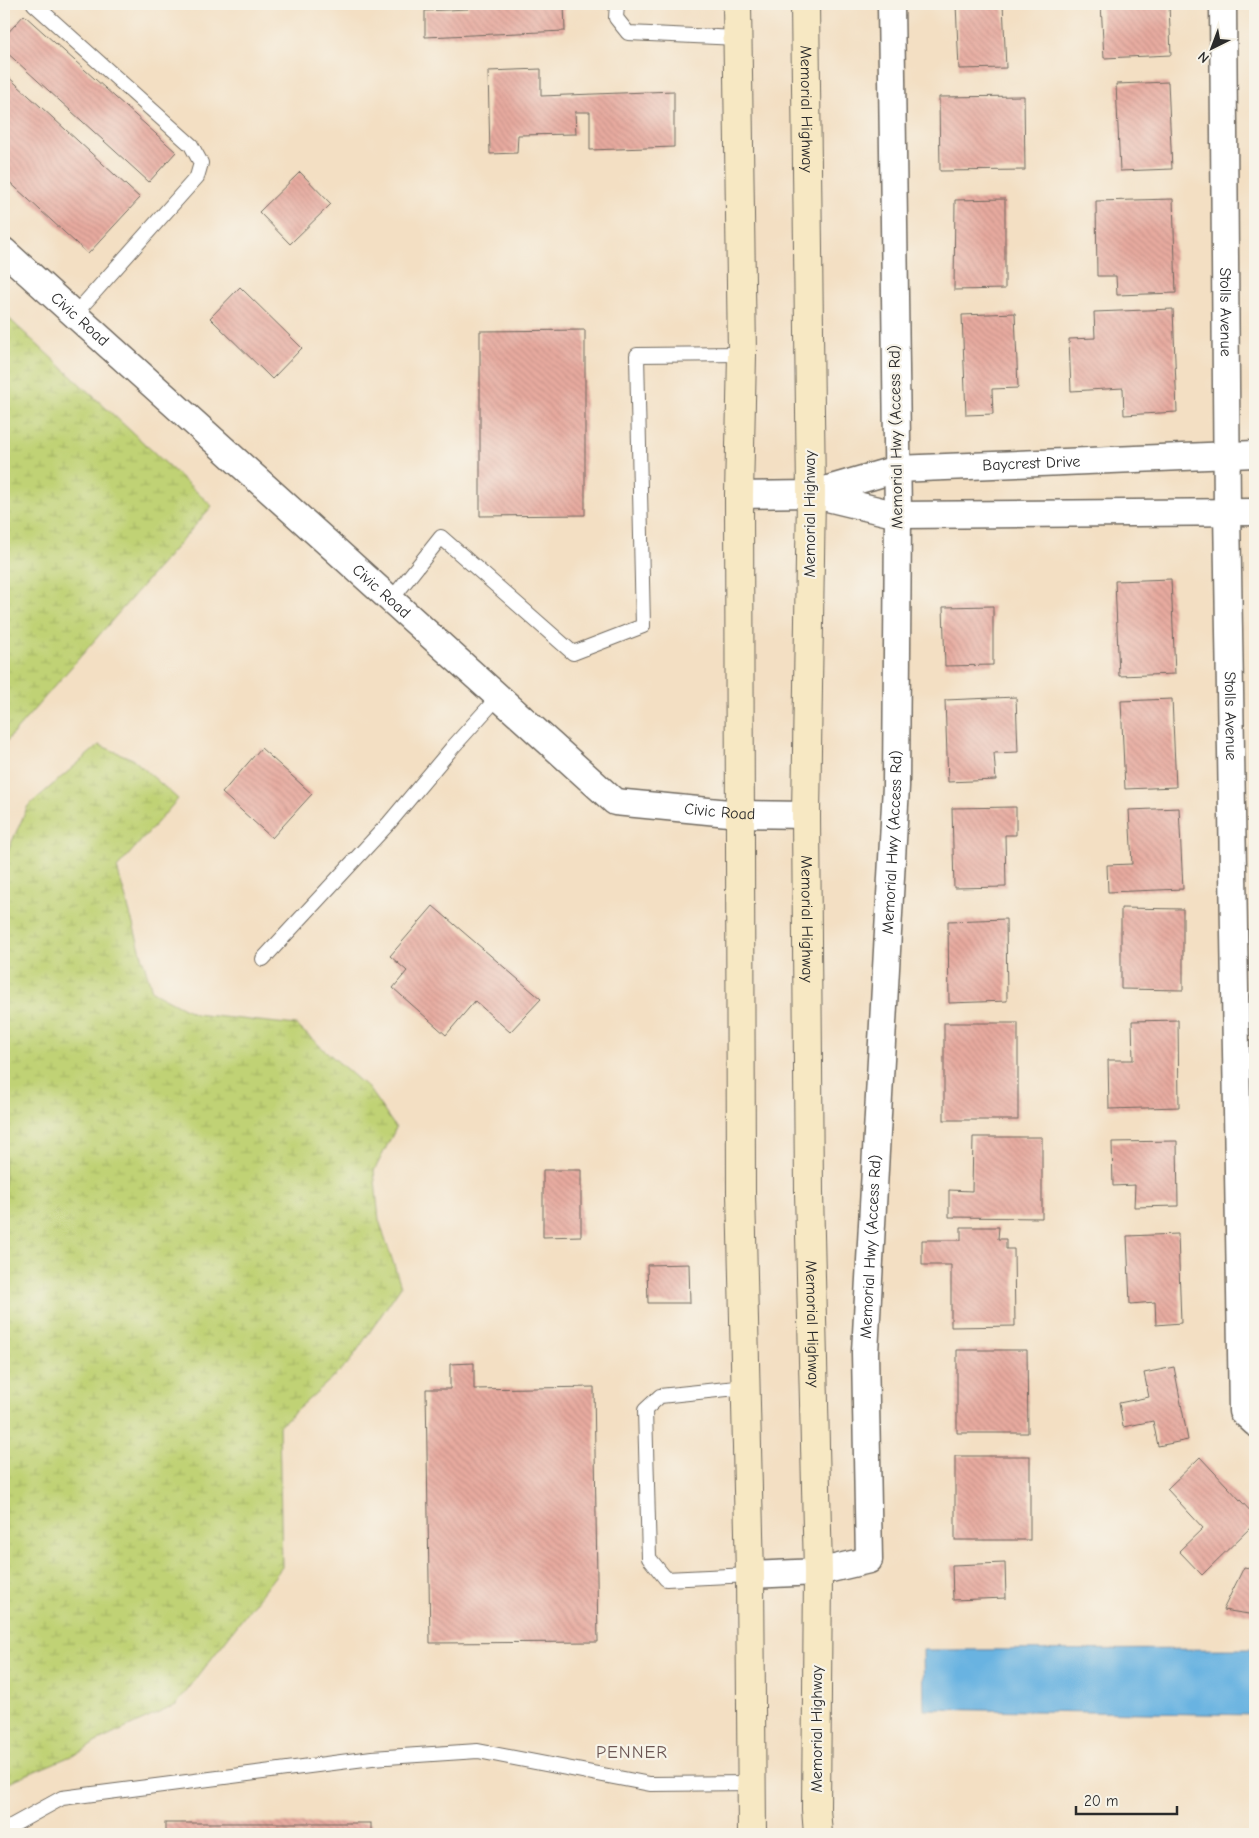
<svg xmlns="http://www.w3.org/2000/svg" width="1259" height="1838" viewBox="0 0 1259 1838" font-family="'Comic Neue',sans-serif">
<style>
.wetland{fill:url(#wetland-marsh);stroke:#767e50}
.water{fill:#69b3e1;stroke:#4a6f86}
.building{fill:url(#building-back-hatch)}
.lines{fill:none;stroke-linecap:round;stroke-linejoin:round}
.lane-casing{stroke:#716a60;stroke-width:16}
.street-casing{stroke:#716a60;stroke-width:29}
.secondary-casing{stroke:#716a60;stroke-width:30}
.lane{stroke:#fff;stroke-width:14}
.street{stroke:#fff;stroke-width:26}
.secondary{stroke:#f7e8c3;stroke-width:28}
.labels{text-anchor:middle;dominant-baseline:central;stroke-width:4.5;stroke-linejoin:round;paint-order:stroke}
.street-label{font-size:16px;fill:#2b2b2b;stroke:#f7f3e8}
.neighbourhood-label{font-size:18px;letter-spacing:1px;fill:#6d5754;stroke:#f7f3e8}
</style>
<defs>
<pattern id="wetland-marsh" width="20" height="14" patternUnits="userSpaceOnUse" patternTransform="scale(1.25)"><rect width="20" height="14" fill="#c0d275"/><path d="M1 5h8M5 5V1M11 12h8M15 12V8" fill="none" stroke="#a5b465"/></pattern>
<pattern id="building-back-hatch" width="6" height="6" patternUnits="userSpaceOnUse" patternTransform="scale(1.25)"><rect width="6" height="6" fill="#e7aa9f"/><path d="M-1 5l2 2M0 0l6 6M5-1l2 2" fill="none" stroke="#c69289"/></pattern>
</defs>
<rect width="100%" height="100%" fill="#f7f3e8"/>
<filter id="ink" filterUnits="userSpaceOnUse"><feTurbulence type="fractalNoise" baseFrequency=".02" numOctaves="2"/><feDisplacementMap in="SourceGraphic" scale="10" xChannelSelector="R" yChannelSelector="G"/><feConvolveMatrix kernelMatrix="1 2 1 2 8 2 1 2 1" color-interpolation-filters="sRGB"/></filter>
<filter id="wash" filterUnits="userSpaceOnUse"><feTurbulence type="fractalNoise" baseFrequency=".0096" numOctaves="4" result="noise"/><feDisplacementMap in="SourceGraphic" scale="20" xChannelSelector="R" yChannelSelector="G"/><feGaussianBlur stdDeviation="1.12" result="paint"/><feColorMatrix in="noise" values="0 0 0 0 0 0 0 0 0 0 0 0 0 0 0 0 0 1.4 0 .05"/><feComposite in="paint" operator="in"/></filter>
<g filter="url(#wash)">
<rect width="100%" height="100%" fill="#f3dfc3"/>
<g class="wetland">
<polygon points="4,314 212,506 4,744"/>
<polygon points="99,745 133,759 178,799 117,868 152,991 195,1014 296,1025 368,1088 396,1128 374,1171 379,1220 401,1286 348,1364 279,1426 282,1567 176,1705 96,1742 83,1751 4,1784 4,859 28,806"/>
</g>
<polygon class="water" points="1255,1649 1255,1715 924,1709 923,1650"/>
<g id="blocks">
<g class="building">
<polygon points="468,4 564,4 565,31 425,37 425,11 468,9"/>
<polygon points="956,4 1003,4 1006,68 959,69"/>
<polygon points="1101,4 1169,4 1171,55 1104,58"/>
<polygon points="24,15 176,152 149,182 4,50 4,37"/>
<polygon points="541,69 541,96 674,91 674,147 590,150 590,112 575,112 576,134 518,135 517,153 490,154 488,71"/>
<polygon points="4,73 140,198 88,254 4,177"/>
<polygon points="1168,82 1172,169 1120,171 1116,84"/>
<polygon points="1024,96 1025,170 940,171 939,97"/>
<polygon points="300,172 331,204 290,244 259,212"/>
<polygon points="1005,199 1005,289 954,290 955,200"/>
<polygon points="1173,199 1176,293 1117,295 1116,276 1097,276 1096,201"/>
<polygon points="240,287 302,348 272,379 210,318"/>
<polygon points="1173,309 1177,412 1124,415 1123,388 1071,391 1069,339 1095,338 1094,312"/>
<polygon points="1015,313 1018,388 992,389 993,414 966,415 962,315"/>
<polygon points="585,330 585,515 480,516 480,331"/>
<polygon points="1171,579 1175,674 1119,676 1115,581"/>
<polygon points="993,606 993,665 945,666 943,607"/>
<polygon points="1016,697 1018,752 994,753 996,780 948,782 945,700"/>
<polygon points="1172,699 1176,787 1125,789 1121,701"/>
<polygon points="261,748 312,794 272,838 222,793"/>
<polygon points="1016,807 1016,835 1005,835 1006,887 954,888 952,808"/>
<polygon points="1179,808 1183,889 1108,892 1107,865 1132,864 1129,810"/>
<polygon points="433,906 541,999 510,1032 475,1001 446,1035 393,988 407,971 390,956"/>
<polygon points="1121,908 1183,909 1183,990 1121,989"/>
<polygon points="1006,919 1007,1001 949,1003 948,921"/>
<polygon points="1178,1020 1179,1107 1109,1109 1108,1060 1133,1060 1132,1021"/>
<rect x="944" y="1023" width="74" height="97"/>
<polygon points="973,1137 1042,1137 1042,1218 949,1217 949,1190 972,1191"/>
<polygon points="1177,1141 1178,1206 1134,1207 1135,1185 1113,1186 1112,1142"/>
<polygon points="543,1170 581,1170 581,1236 543,1237"/>
<polygon points="961,1227 999,1227 998,1239 1006,1239 1006,1249 1014,1249 1015,1326 951,1327 951,1265 922,1265 922,1240 961,1240"/>
<polygon points="1178,1234 1181,1323 1156,1325 1155,1302 1130,1304 1127,1236"/>
<polygon points="689,1264 690,1303 648,1303 647,1265"/>
<polygon points="957,1350 1027,1350 1028,1433 957,1433"/>
<polygon points="474,1363 474,1389 594,1387 598,1642 430,1643 426,1389 450,1389 450,1364"/>
<polygon points="1174,1367 1188,1440 1158,1446 1153,1421 1123,1427 1119,1403 1149,1397 1144,1373"/>
<rect x="955" y="1456" width="75" height="84"/>
<polygon points="1200,1457 1255,1516 1255,1523 1202,1575 1179,1551 1203,1528 1167,1489"/>
<polygon points="1005,1563 1006,1598 953,1600 952,1565"/>
<polygon points="1244,1567 1255,1569 1255,1615 1223,1610"/>
<rect x="165" y="1823" width="206" height="11"/>
</g>
</g>
</g>
<g filter="url(#ink)">
<use href="#blocks" fill-opacity="0" stroke="#716a60" stroke-width="1"/>
<g class="lines">
<defs>
<g id="lane">
<polyline points="34,4 191,145 201,163 197,177 74,315"/>
<polyline points="617,4 616,18 628,33 738,38"/>
<polyline points="391,600 441,537 573,653 643,626 637,355 742,354"/>
<polyline points="263,959 389,823 452,748 498,697"/>
<polyline points="746,1387 660,1396 645,1410 649,1558 666,1579 750,1575"/>
<polyline points="4,1830 62,1798 372,1758 478,1751 650,1784 751,1783"/>
</g>
<g id="street">
<path id="s1" d="M1223 4 1227 511 1242 1411 1255 1423"/>
<path id="s2" d="M4 251 615 802 739 814 806 815"/>
<polyline points="811,494 898,515 1255,512"/>
<path id="s3" d="M739 495 811 494 897 469 1255 454"/>
<path id="s4" d="M750 1575 818 1572 869 1560 865 1352 896 786 898 515 891 4"/>
</g>
<g id="secondary">
<polyline points="737,4 742,354 739,495 741,1192 750,1575 752,1834"/>
<path id="s5" d="M805 4 811 494 806 815 809 1192 818 1572 816 1809 818 1834"/>
</g>
</defs>
<use href="#lane" class="lane-casing"/>
<use href="#street" class="street-casing"/>
<use href="#secondary" class="secondary-casing"/>
<use href="#lane" class="lane"/>
<use href="#street" class="street"/>
<use href="#secondary" class="secondary"/>
</g>
</g>
<g class="labels">
<g class="street-label">
<text stroke="none"><textPath href="#s5" startOffset="105">Memorial Highway</textPath></text>
<text stroke="none"><textPath href="#s1" startOffset="308">Stolls Avenue</textPath></text>
<text stroke="none"><textPath href="#s2" startOffset="102">Civic Road</textPath></text>
<text transform="translate(896 437) rotate(-91)">Memorial Hwy (Access Rd)</text>
<text stroke="none"><textPath href="#s3" startOffset="296">Baycrest Drive</textPath></text>
<text transform="translate(810 514) rotate(-90)">Memorial Highway</text>
<text stroke="none"><textPath href="#s2" startOffset="508">Civic Road</textPath></text>
<text stroke="none"><textPath href="#s1" startOffset="712">Stolls Avenue</textPath></text>
<text stroke="none"><textPath href="#s2" startOffset="928">Civic Road</textPath></text>
<text stroke="none"><textPath href="#s4" startOffset="839">Memorial Hwy (Access Rd)</textPath></text>
<text stroke="none"><textPath href="#s5" startOffset="915">Memorial Highway</textPath></text>
<text stroke="none"><textPath href="#s4" startOffset="434">Memorial Hwy (Access Rd)</textPath></text>
<text stroke="none"><textPath href="#s5" startOffset="1320">Memorial Highway</textPath></text>
<text transform="translate(817 1729) rotate(-90)">Memorial Highway</text>
</g>
<g class="neighbourhood-label">
<text x="632" y="1752">PENNER</text>
</g>
</g>
<rect width="1259" height="1838" fill="none" stroke="#f7f3e8" stroke-width="20"/>
<g transform="translate(1212 48) rotate(222)" stroke="#f7f3e8" stroke-width="4" paint-order="stroke">
<path d="M0-4L9 19L0 12L-9 19Z" fill="#2b2b2b"/>
<text y="-8" font-size="14" font-weight="bold" text-anchor="middle" fill="#2b2b2b">N</text>
</g>
<path d="M1076 1806v8h101v-8" fill="none" stroke="#2b2b2b" stroke-width="2.5"/>
<text x="1084" y="1806" font-size="15" fill="#2b2b2b" stroke="#f7f3e8" stroke-width="4" paint-order="stroke">20 m</text>
</svg>
